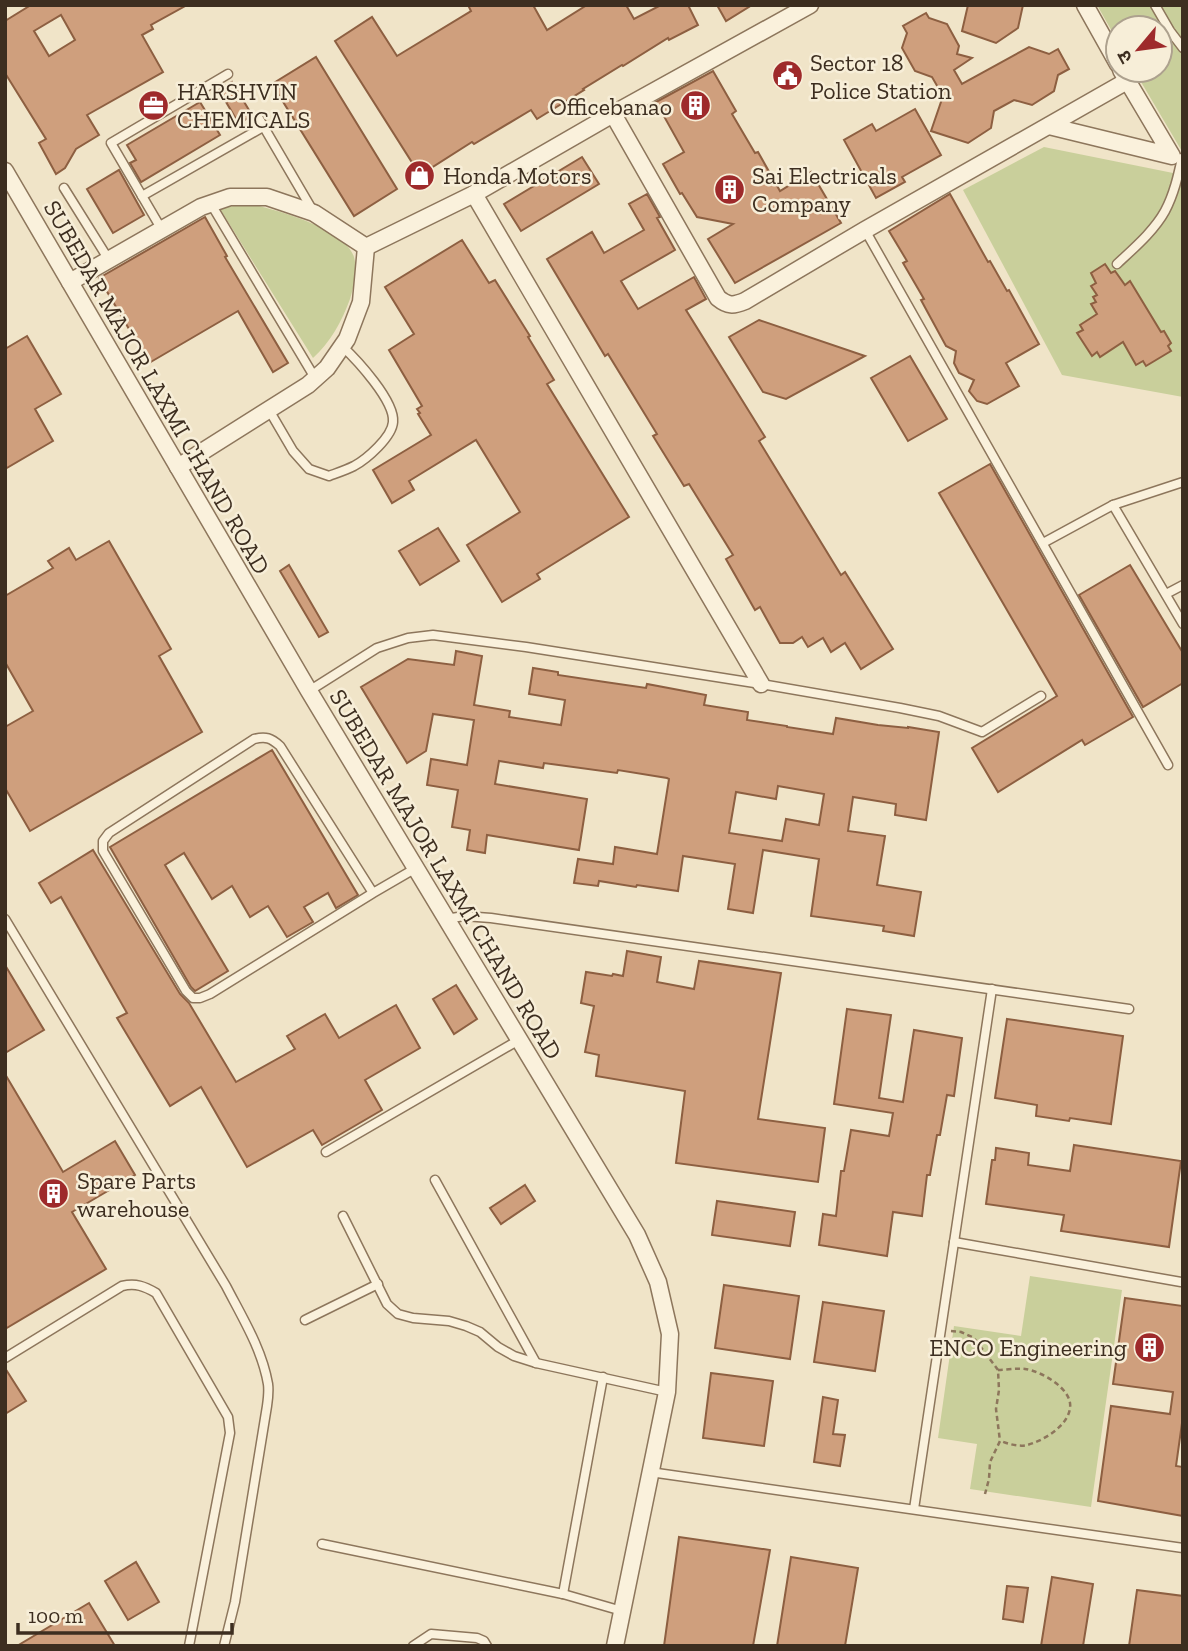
<svg xmlns="http://www.w3.org/2000/svg" width="1188" height="1651" viewBox="0 0 1188 1651" font-family="'Zilla Slab','Noto Sans Devanagari',serif">
<style>
.green{fill:#c9cf9b}
.building{fill:#cf9f7d;stroke:#8d5f41;stroke-width:2;fill-rule:evenodd}
.lines{fill:none;stroke-linecap:round;stroke-linejoin:round}
.service-casing{stroke:#8d765c;stroke-width:11}
.minor-casing{stroke:#8d765c;stroke-width:19}
.path{stroke:#8d765c;stroke-width:2.5;stroke-dasharray:5 3.5;stroke-linecap:butt}
.service{stroke:#faf1dc;stroke-width:8}
.minor{stroke:#faf1dc;stroke-width:16}
.labels{text-anchor:middle;dominant-baseline:central;stroke-width:5;stroke-linejoin:round;paint-order:stroke}
.poi-label{font-size:24px;fill:#3d2e20;stroke:#f7eed8;text-anchor:start}
.street-label{font-size:24px;fill:#3d2e20;stroke:#f7eed8}
</style>
<rect width="100%" height="100%" fill="#f0e4c8"/>
<g class="green">
<polygon points="1097,5 1183,5 1183,153 1134,70 1160,70 1160,28 1118,28 1118,42"/>
<polygon points="1044,147 1183,175 1183,397 1062,375 963,190"/>
<path d="M251 204C277 210 346 229 354 257 358 272 354 285 350 299 342 321 330 343 313 358L220 209 237 205Z"/>
<polygon points="1030,1276 1122,1290 1091,1507 970,1489 977,1444 938,1438 954,1326 1021,1336"/>
</g>
<g class="building">
<path d="M31 5H187L151 25 153 29 142 35 163 72 87 115 99 135 76 149 65 168 56 174 39 143 46 139 5 73V21ZM61 15 75 40 49 56 34 31Z"/>
<polygon points="468,5 533,5 547,30 587,5 626,5 634,19 661,5 688,5 698,25 669,40 668,38 623,66 622,65 583,89 584,90 537,119 531,110 474,144 472,142 420,175 335,41 372,17 397,56 471,11"/>
<polygon points="717,5 752,5 726,21"/>
<polygon points="968,5 1023,5 1018,28 996,43 962,31"/>
<polygon points="926,13 929,18 947,24 959,46 957,54 972,58 954,70 962,84 1029,47 1049,54 1058,49 1069,69 1058,75 1054,91 1032,105 1014,100 994,111 991,128 968,143 931,131 943,96 932,77 915,71 902,48 907,33 903,26"/>
<polygon points="316,57 397,189 354,216 272,84"/>
<polygon points="713,71 736,111 732,114 755,153 758,152 780,191 811,172 841,223 735,283 708,239 733,224 697,217 682,193 680,194 663,164 684,152 656,102"/>
<polygon points="232,82 252,115 239,124 219,90"/>
<polygon points="200,102 220,135 141,182 130,163 136,160 127,145"/>
<polygon points="915,109 941,155 902,177 905,182 876,198 844,140 872,124 876,131"/>
<polygon points="582,157 599,184 521,231 504,204"/>
<polygon points="119,170 144,215 113,233 87,189"/>
<polygon points="647,194 660,217 657,218 675,250 621,281 638,309 694,277 706,299 686,310 765,437 759,441 841,575 845,572 893,649 861,669 845,643 831,652 823,638 808,647 802,637 793,643 780,643 760,607 755,610 726,559 733,555 689,484 684,486 653,436 657,434 608,354 605,356 547,259 592,232 604,253 644,230 629,204"/>
<polygon points="950,194 988,262 990,261 1007,291 1009,290 1039,344 1006,363 1019,386 987,404 977,401 969,391 974,380 959,373 954,363 956,351 946,346 921,300 924,299 903,263 907,261 889,231"/>
<polygon points="205,217 227,256 225,257 288,363 273,372 238,311 149,363 99,278"/>
<polygon points="462,240 489,283 495,280 530,336 528,337 554,380 547,384 629,517 537,574 540,579 502,602 467,545 520,512 476,440 409,481 414,490 392,503 373,470 431,435 418,414 420,413 417,409 422,406 389,350 414,334 385,287"/>
<polygon points="1105,264 1111,273 1115,271 1125,285 1130,281 1161,332 1164,331 1171,343 1168,346 1171,351 1146,366 1143,361 1136,365 1123,342 1100,357 1097,352 1092,356 1077,333 1083,330 1080,325 1097,314 1091,304 1096,302 1093,297 1097,295 1091,286 1096,283 1091,273"/>
<polygon points="759,320 865,356 786,399 763,392 729,337"/>
<polygon points="27,336 61,394 35,409 53,441 5,469 5,349"/>
<polygon points="910,356 947,419 908,441 871,378"/>
<polygon points="990,464 1133,717 1085,745 1082,740 998,792 972,748 1057,696 939,493"/>
<polygon points="438,528 459,561 420,585 399,551"/>
<polygon points="109,541 171,649 159,656 202,732 30,831 5,788 5,727 33,711 5,662 5,596 53,568 48,561 69,548 76,560"/>
<polygon points="289,565 328,632 319,637 280,571"/>
<polygon points="1130,565 1183,653 1183,683 1143,707 1079,595"/>
<path d="M456 651 482 656 474 705 510 711 509 717 561 725 565 700 529 694 533 668 558 672V675L605 682 646 688 647 684 706 695 704 705 748 712 747 720 787 726V727L833 734 836 718 878 725 908 728V727L939 732 926 820 895 815 896 804 853 797 848 831 885 836 877 885 921 892 914 936 883 931 884 926 811 916 819 859 763 850 753 913 728 909 735 864 683 856 678 891 637 885 636 887 599 881 598 886 574 883 578 859 613 864 615 847 657 854 669 779 667 778 618 770 617 773 544 763 543 768 499 761 495 784 587 799 579 850 487 835 485 853 467 850 470 830 452 827 458 790 427 785 431 759 467 765 474 720 433 714 426 751 407 763 361 687 408 659 454 665ZM778 786 824 794 819 825 786 819 782 841 729 833 736 792 776 799Z"/>
<polygon points="272,750 358,895 336,908 328,893 304,907 313,922 287,937 268,906 250,917 232,886 212,899 184,853 165,865 228,971 195,991 191,987 110,847"/>
<polygon points="93,850 180,994 189,1003 236,1082 295,1049 287,1036 325,1014 339,1038 396,1005 420,1048 365,1080 382,1110 322,1145 313,1130 247,1167 201,1087 170,1106 117,1018 127,1013 61,897 51,903 39,883"/>
<polygon points="627,951 661,957 657,982 694,989 699,961 781,973 758,1119 825,1128 818,1182 676,1163 685,1091 596,1076 599,1055 585,1052 594,1006 581,1003 586,972 612,976 613,974 623,976"/>
<polygon points="5,965 44,1030 5,1053"/>
<polygon points="456,985 477,1019 454,1034 433,999"/>
<polygon points="847,1009 891,1015 879,1098 903,1102 914,1030 962,1038 954,1096 947,1095 940,1135 937,1135 930,1175 927,1175 922,1216 893,1212 887,1256 819,1245 823,1214 836,1216 841,1171 844,1171 851,1130 889,1136 893,1113 834,1104"/>
<polygon points="1007,1019 1123,1036 1111,1124 1070,1118 1069,1121 1036,1116 1037,1105 995,1098"/>
<polygon points="5,1074 63,1172 115,1141 135,1175 72,1212 106,1269 5,1329"/>
<polygon points="1074,1145 1181,1161 1169,1247 1061,1231 1064,1215 986,1204 992,1160 995,1160 996,1148 1029,1153 1028,1165 1070,1171"/>
<polygon points="525,1185 535,1201 501,1224 490,1208"/>
<polygon points="717,1201 795,1212 790,1246 712,1235"/>
<polygon points="724,1285 799,1296 790,1359 715,1348"/>
<polygon points="1125,1298 1183,1306 1183,1416 1176,1466 1183,1467 1183,1516 1098,1501 1111,1406 1170,1414 1173,1392 1113,1384"/>
<polygon points="823,1302 884,1311 875,1371 814,1362"/>
<polygon points="5,1368 26,1401 5,1414"/>
<polygon points="711,1373 773,1381 764,1446 703,1438"/>
<polygon points="823,1397 838,1400 833,1434 845,1435 840,1466 814,1462"/>
<polygon points="679,1537 770,1550 753,1646 664,1646"/>
<polygon points="791,1557 858,1568 845,1646 777,1646"/>
<polygon points="136,1562 159,1602 128,1620 105,1581"/>
<polygon points="1052,1577 1093,1584 1083,1646 1041,1646"/>
<polygon points="1007,1586 1028,1588 1023,1622 1003,1619"/>
<polygon points="1137,1590 1183,1596 1183,1646 1129,1646"/>
<polygon points="89,1603 115,1646 17,1646"/>
</g>
<g class="lines">
<defs>
<g id="service">
<polyline points="1155,5 1170,31 1183,48"/>
<polyline points="258,117 313,211"/>
<polyline points="64,188 109,260"/>
<polyline points="142,196 263,127"/>
<polyline points="211,204 315,378"/>
<polyline points="162,230 111,143 228,74"/>
<polyline points="865,230 1168,765"/>
<path d="M1117 264C1134 248 1154 231 1165 211 1174 194 1178 176 1182 158"/>
<path d="M269 410 293 451 309 469 329 476C337 473 346 470 354 466 367 459 392 437 393 422 395 401 357 360 342 346"/>
<polyline points="1113,505 1183,482"/>
<polyline points="1043,543 1113,505 1183,624"/>
<polyline points="1166,594 1183,585"/>
<polyline points="309,691 377,648 408,638 433,635 526,647 761,684 900,708 939,716 982,732 1041,696"/>
<path d="M373 893 210 994 200 998H193L186 991 103 851V841L109 833 254 739C266 736 271 738 280 746L373 893 416 868"/>
<path d="M5 919 226 1286C242 1317 262 1349 268 1384 269 1391 268 1399 267 1406L235 1602 224 1646"/>
<polyline points="446,919 464,916 491,918 1129,1009"/>
<polyline points="326,1152 519,1040"/>
<polyline points="435,1180 536,1363"/>
<polyline points="343,1216 387,1304 398,1314 413,1318 449,1321 466,1326 480,1332 498,1347 514,1356 536,1363 667,1392"/>
<polyline points="954,1242 1181,1282"/>
<polyline points="305,1320 378,1284"/>
<path d="M5 1358 122 1286C136 1283 144 1286 156 1293L228 1417 230 1433 189 1646"/>
<polyline points="650,1472 1183,1548"/>
<polyline points="914,1509 992,989"/>
<polyline points="322,1544 563,1594 622,1611"/>
<polyline points="563,1594 603,1377"/>
<polyline points="413,1646 431,1634 477,1638 484,1641 487,1646"/>
</g>
<g id="minor">
<polyline points="1085,5 1118,64"/>
<path d="M613 114 718 298C728 306 733 306 745 301L865 230 1127 81"/>
<polyline points="1049,126 1172,156 1121,70"/>
<polyline points="5,171 309,691 637,1235 658,1282 670,1334 667,1392 615,1646"/>
<polyline points="474,194 761,684"/>
<polyline points="366,247 474,194 613,114 810,5"/>
<polyline points="70,282 201,207 230,197 267,197 314,213 366,247 361,302 347,339 327,368 308,385 178,467"/>
</g>
</defs>
<use href="#service" class="service-casing"/>
<use href="#minor" class="minor-casing"/>
<g class="path">
<polyline points="951,1331 961,1332 974,1338 998,1370 999,1390 996,1409 1000,1441 990,1462 989,1479 985,1494"/>
<path d="M998 1370C1006 1370 1016 1368 1025 1369 1041 1371 1073 1389 1070 1408 1068 1426 1043 1441 1027 1445 1019 1447 1008 1444 1001 1441"/>
</g>
<use href="#service" class="service"/>
<use href="#minor" class="minor"/>
</g>
<defs>
<symbol id="civic-disc" viewBox="-11 -11 22 22"><circle r="9.5" fill="#9e2a2b" stroke="#f7eed8"/><path d="M-.6-6.5H3V-4.5H.6V-3L4-1V1h2V6H-6V1h2V-1L-.6-3ZM-1.2 2.5V6h2.4V2.5Z" fill="#fff"/></symbol>
<symbol id="office-disc" viewBox="-11 -11 22 22"><circle r="9.5" fill="#9e2a2b" stroke="#f7eed8"/><path d="M-6-3h4V-5.5h4V-3h4V5H-6ZM-1-4.5V-3h2v-1.5ZM-6 0V1H6V0Z" fill="#fff"/></symbol>
<symbol id="building-disc" viewBox="-11 -11 22 22"><circle r="9.5" fill="#9e2a2b" stroke="#f7eed8"/><path d="M-4-6H4V6H1V3H-1V6H-4ZM-2.5-4.3h1.7v1.8h-1.7ZM.8-4.3h1.7v1.8H.8ZM-2.5-1h1.7V.8h-1.7ZM.8-1h1.7V.8H.8Z" fill="#fff"/></symbol>
<symbol id="shop-disc" viewBox="-11 -11 22 22"><circle r="9.5" fill="#9e2a2b" stroke="#f7eed8"/><path d="M-5-2.5h2.3a2.7 3.5 0 0 1 5.4 0H5L5.5 6h-11ZM-1.5-2.5h3a1.5 2.3 0 0 0-3 0Z" fill="#fff"/></symbol>
</defs>
<g fill-rule="evenodd">
<use href="#civic-disc" x="770" y="58" width="35" height="35"/>
<use href="#office-disc" x="136" y="88" width="35" height="35"/>
<use href="#building-disc" x="678" y="88" width="35" height="35"/>
<use href="#shop-disc" x="402" y="158" width="35" height="35"/>
<use href="#building-disc" x="712" y="172" width="35" height="35"/>
<use href="#building-disc" x="36" y="1176" width="35" height="35"/>
<use href="#building-disc" x="1132" y="1330" width="35" height="35"/>
</g>
<g class="labels">
<g class="poi-label">
<text x="810" y="62">Sector 18<tspan x="810" dy="28">Police Station</tspan></text>
<text x="177" y="91">HARSHVIN<tspan x="177" dy="28">CHEMICALS</tspan></text>
<text x="672" y="106" text-anchor="end">Officebanao</text>
<text x="443" y="175">Honda Motors</text>
<text x="752" y="175">Sai Electricals<tspan x="752" dy="28">Company</tspan></text>
<text x="77" y="1180">Spare Parts<tspan x="77" dy="28">warehouse</tspan></text>
<text x="1127" y="1347" text-anchor="end">ENCO Engineering</text>
</g>
<g class="street-label">
<text transform="translate(157 387) rotate(60)">SUBEDAR MAJOR LAXMI CHAND ROAD</text>
<text transform="translate(446 874) rotate(59)">SUBEDAR MAJOR LAXMI CHAND ROAD</text>
</g>
</g>
<rect width="1188" height="1651" fill="none" stroke="#3d2e20" stroke-width="14"/>
<g transform="translate(1139 49) rotate(241)"><circle r="33" fill="#f7eed8" stroke="#ada18e" stroke-width="2"/>
<path d="M0-5L12 26L0 18L-12 26Z" fill="#9e2a2b"/>
<text y="-10" font-size="19" font-weight="bold" text-anchor="middle" fill="#3d2e20">उ</text>
</g>
<path d="M18 1623v10h214v-10" fill="none" stroke="#3d2e20" stroke-width="3.5"/>
<text x="28" y="1623" font-size="21" fill="#3d2e20" stroke="#f7eed8" stroke-width="5" paint-order="stroke">100 m</text>
</svg>
